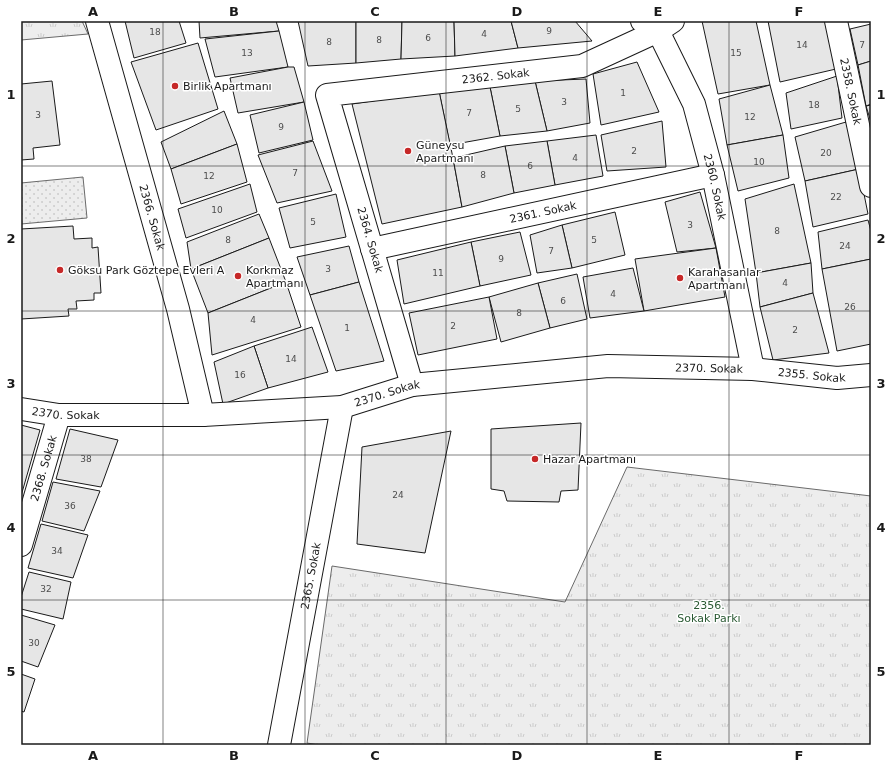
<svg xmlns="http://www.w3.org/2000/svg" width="892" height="766" viewBox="0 0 892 766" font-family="'DejaVu Sans',sans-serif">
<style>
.grass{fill:url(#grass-dots);stroke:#6a6a6a}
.park{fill:url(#park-tufts);stroke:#6a6a6a}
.building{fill:#e6e6e6;stroke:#1a1a1a}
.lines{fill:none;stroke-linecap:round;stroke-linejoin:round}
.street-casing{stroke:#1a1a1a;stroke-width:24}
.street{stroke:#fff;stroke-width:22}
.grid{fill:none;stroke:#1a1a1a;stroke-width:1;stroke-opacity:0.55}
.poi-dot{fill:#c62828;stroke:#fff;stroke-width:1.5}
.labels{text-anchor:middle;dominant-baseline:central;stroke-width:3;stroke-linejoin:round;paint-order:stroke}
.number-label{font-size:9px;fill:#4d4d4d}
.street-label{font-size:11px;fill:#1a1a1a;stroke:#fff}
.poi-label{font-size:11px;fill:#1a1a1a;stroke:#fff;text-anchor:start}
.park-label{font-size:11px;fill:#2b5a34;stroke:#fff}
.neatline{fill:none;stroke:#1a1a1a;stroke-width:1.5}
.grid-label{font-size:13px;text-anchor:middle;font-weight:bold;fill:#1a1a1a}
</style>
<defs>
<pattern id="grass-dots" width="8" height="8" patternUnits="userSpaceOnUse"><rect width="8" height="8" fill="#ededed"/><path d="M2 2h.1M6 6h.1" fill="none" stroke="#cbcbcb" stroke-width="1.8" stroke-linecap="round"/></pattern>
<pattern id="park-tufts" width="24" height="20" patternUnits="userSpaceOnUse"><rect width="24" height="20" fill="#ededed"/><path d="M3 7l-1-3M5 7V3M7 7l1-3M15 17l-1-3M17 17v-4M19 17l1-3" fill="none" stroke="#cbcbcb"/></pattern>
</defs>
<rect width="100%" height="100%" fill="#fff"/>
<polygon class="grass" points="83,177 87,218 21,224 21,183"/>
<g class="park">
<polygon points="21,21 82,21 88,34 21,40"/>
<polygon points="627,467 871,496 871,745 319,745 307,743 332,566 565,602"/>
</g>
<g class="building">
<polygon points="125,21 179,21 186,43 134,58"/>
<polygon points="199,21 276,21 279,31 200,38"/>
<polygon points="298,21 356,21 356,63 308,66"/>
<polygon points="356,21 402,21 401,59 356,63"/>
<polygon points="402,21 454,21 455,56 401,59"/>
<polygon points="454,21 511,21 518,48 455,56"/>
<polygon points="511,21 575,21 592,41 518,48"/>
<polygon points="702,21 756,21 770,85 718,94"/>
<polygon points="768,21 827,21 836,69 780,82"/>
<polygon points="871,24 871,61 858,65 850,29"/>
<polygon points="279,31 288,67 215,77 205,39"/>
<polygon points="198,43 218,109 156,130 131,62"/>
<polygon points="871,61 871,104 866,106 858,65"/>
<polygon points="637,62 659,112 601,125 593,74"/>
<polygon points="288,67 294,67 304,102 238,113 230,78"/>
<polygon points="837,76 842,118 791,129 786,93"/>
<polygon points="586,79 590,123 547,131 535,81"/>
<polygon points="52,81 60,145 33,148 34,159 21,160 21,82 21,84"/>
<polygon points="535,81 547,131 500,136 490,87"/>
<polygon points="770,85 783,135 727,145 719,99"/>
<polygon points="490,87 500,136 450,145 439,91"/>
<polygon points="439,91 453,158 462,207 382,224 352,104"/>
<polygon points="304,102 313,140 259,153 250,115"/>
<polygon points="871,105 871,122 866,106"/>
<polygon points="224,111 237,144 171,169 161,142"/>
<polygon points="662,121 666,167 607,171 601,135"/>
<polygon points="846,122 859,169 805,181 795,137"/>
<polygon points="596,135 603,176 555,185 547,141"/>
<polygon points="783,135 789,178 738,191 727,145"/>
<polygon points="313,141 332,191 277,203 258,155"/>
<polygon points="547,141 555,185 514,193 505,146"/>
<polygon points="237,144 247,182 181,204 171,169"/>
<polygon points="505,146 514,193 462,207 453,158"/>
<polygon points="859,169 868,214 813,227 805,181"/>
<polygon points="250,184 257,212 186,238 178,209"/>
<polygon points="794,184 811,263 756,273 745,199"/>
<polygon points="700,192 716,248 677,252 665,202"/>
<polygon points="336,194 346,237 290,248 279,208"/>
<polygon points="615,212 625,255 572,268 562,225"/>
<polygon points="259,214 269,238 191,269 187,242"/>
<polygon points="868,220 871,231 871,259 822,269 818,232"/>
<polygon points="562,225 572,268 537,273 530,235"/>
<polygon points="73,226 74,239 92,238 92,248 98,247 101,293 94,293 94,300 76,301 77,309 68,309 69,316 21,319 21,229"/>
<polygon points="520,232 531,275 480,286 471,242"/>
<polygon points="269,238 286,282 208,313 191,269"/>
<polygon points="471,242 480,286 404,304 397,260"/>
<polygon points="349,246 359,282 310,295 297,257"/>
<polygon points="716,248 725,297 644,311 635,259"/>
<polygon points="871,259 871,344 837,351 822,269"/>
<polygon points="811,263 813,293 760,307 756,273"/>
<polygon points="633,268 644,311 590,318 583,277"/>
<polygon points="577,274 587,319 550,328 538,283"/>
<polygon points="286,282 301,327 212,355 208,313"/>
<polygon points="359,282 384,361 336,371 310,295"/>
<polygon points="538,283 550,328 501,342 489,297"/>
<polygon points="813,293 829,353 773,360 760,307"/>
<polygon points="489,297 497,339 418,355 409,313"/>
<polygon points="312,327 328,372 268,388 254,346"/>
<polygon points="254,346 268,388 223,404 214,362"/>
<polygon points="581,423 578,490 561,491 559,502 507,501 504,491 491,489 491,429"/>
<polygon points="21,425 40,430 21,496"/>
<polygon points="70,429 118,440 101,487 56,479"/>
<polygon points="451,431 425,553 357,544 362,447"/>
<polygon points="53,482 100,491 84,531 42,521"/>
<polygon points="41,524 88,535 73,578 28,568"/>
<polygon points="29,572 71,582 63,619 21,609 21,597"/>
<polygon points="21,615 55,625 38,667 21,661"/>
<polygon points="21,674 35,679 24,712 21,711"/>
</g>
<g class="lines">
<defs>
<g id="street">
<path id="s1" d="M97 21 178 309 203 415"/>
<path id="s2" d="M642 21 658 31 694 104 713 175 753 369"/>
<path id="s3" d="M836 21 871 186"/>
<path id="s4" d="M372 249 713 175"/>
<path id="s5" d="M412 385 327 95 582 66 658 31 673 21"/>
<path id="s6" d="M21 409 59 415H203L342 407 412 385 608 366 753 369 837 378 871 375"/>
<path id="s7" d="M21 545 59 415"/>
<path id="s8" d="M279 745 342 407"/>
</g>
</defs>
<use href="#street" class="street-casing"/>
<use href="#street" class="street"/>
</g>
<path class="grid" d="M163 21V745M305 21V745M446 21V745M587 21V745M729 21V745M21 166H871M21 311H871M21 455H871M21 600H871"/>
<g class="poi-dot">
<circle cx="175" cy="86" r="4"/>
<circle cx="408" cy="151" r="4"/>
<circle cx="60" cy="270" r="4"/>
<circle cx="238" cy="276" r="4"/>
<circle cx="680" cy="278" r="4"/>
<circle cx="535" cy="459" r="4"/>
</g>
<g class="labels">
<g class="number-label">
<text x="549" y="31">9</text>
<text x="155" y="32">18</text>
<text x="484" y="34">4</text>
<text x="428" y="38">6</text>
<text x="379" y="40">8</text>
<text x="329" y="42">8</text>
<text x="802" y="45">14</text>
<text x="862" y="45">7</text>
<text x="247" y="53">13</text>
<text x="736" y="53">15</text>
<text x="623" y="93">1</text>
<text x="564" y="102">3</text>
<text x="814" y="105">18</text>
<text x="518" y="109">5</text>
<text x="469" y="113">7</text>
<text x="38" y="115">3</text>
<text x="750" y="117">12</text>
<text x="281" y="127">9</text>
<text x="634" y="151">2</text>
<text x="826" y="153">20</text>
<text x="575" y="158">4</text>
<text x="759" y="162">10</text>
<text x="530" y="166">6</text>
<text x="295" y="173">7</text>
<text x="483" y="175">8</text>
<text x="209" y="176">12</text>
<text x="836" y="197">22</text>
<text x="217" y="210">10</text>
<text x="313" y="222">5</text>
<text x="690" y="225">3</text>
<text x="777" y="231">8</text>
<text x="228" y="240">8</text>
<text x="594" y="240">5</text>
<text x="845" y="246">24</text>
<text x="551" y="251">7</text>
<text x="501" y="259">9</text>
<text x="328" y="269">3</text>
<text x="438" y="273">11</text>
<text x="785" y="283">4</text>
<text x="613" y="294">4</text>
<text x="563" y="301">6</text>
<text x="850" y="307">26</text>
<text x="519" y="313">8</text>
<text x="253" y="320">4</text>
<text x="453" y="326">2</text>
<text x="347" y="328">1</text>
<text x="795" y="330">2</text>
<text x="291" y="359">14</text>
<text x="240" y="375">16</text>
<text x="86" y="459">38</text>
<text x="398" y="495">24</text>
<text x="70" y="506">36</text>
<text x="57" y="551">34</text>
<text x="46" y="589">32</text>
<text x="34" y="643">30</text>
</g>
<g class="street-label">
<text stroke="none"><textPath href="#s5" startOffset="472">2362. Sokak</textPath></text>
<text stroke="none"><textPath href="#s3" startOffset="72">2358. Sokak</textPath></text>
<text stroke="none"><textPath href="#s2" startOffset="186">2360. Sokak</textPath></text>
<text stroke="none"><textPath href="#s4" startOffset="175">2361. Sokak</textPath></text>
<text stroke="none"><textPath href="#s1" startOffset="204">2366. Sokak</textPath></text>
<text transform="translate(370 240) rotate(74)">2364. Sokak</text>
<text stroke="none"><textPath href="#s6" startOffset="693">2370. Sokak</textPath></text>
<text stroke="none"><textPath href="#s6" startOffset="796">2355. Sokak</textPath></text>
<text stroke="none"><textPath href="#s6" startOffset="369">2370. Sokak</textPath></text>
<text stroke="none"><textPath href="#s6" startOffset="45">2370. Sokak</textPath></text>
<text stroke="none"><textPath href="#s7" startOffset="80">2368. Sokak</textPath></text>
<text stroke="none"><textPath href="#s8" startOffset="172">2365. Sokak</textPath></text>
</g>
<g class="poi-label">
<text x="183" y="86">Birlik Apartmanı</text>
<text x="416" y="145">Güneysu<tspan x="416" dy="13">Apartmanı</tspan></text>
<text x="68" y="270">Göksu Park Göztepe Evleri A</text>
<text x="246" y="270">Korkmaz<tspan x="246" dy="13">Apartmanı</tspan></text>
<text x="688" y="272">Karahasanlar<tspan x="688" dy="13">Apartmanı</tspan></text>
<text x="543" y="459">Hazar Apartmanı</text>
</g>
<g class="park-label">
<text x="709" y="605">2356.<tspan x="709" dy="13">Sokak Parkı</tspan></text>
</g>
</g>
<rect width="892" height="766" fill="none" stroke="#ffffff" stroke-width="44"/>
<rect x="22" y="22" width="848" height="722" class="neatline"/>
<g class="grid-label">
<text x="93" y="16">A</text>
<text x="234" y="16">B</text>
<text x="375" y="16">C</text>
<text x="517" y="16">D</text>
<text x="658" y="16">E</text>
<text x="799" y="16">F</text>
<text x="11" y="99">1</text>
<text x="881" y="99">1</text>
<text x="11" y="243">2</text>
<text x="881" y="243">2</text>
<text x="11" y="388">3</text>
<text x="881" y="388">3</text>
<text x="11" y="532">4</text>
<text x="881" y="532">4</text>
<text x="11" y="676">5</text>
<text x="881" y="676">5</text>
<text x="93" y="760">A</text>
<text x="234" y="760">B</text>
<text x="375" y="760">C</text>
<text x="517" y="760">D</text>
<text x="658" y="760">E</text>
<text x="799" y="760">F</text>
</g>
</svg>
